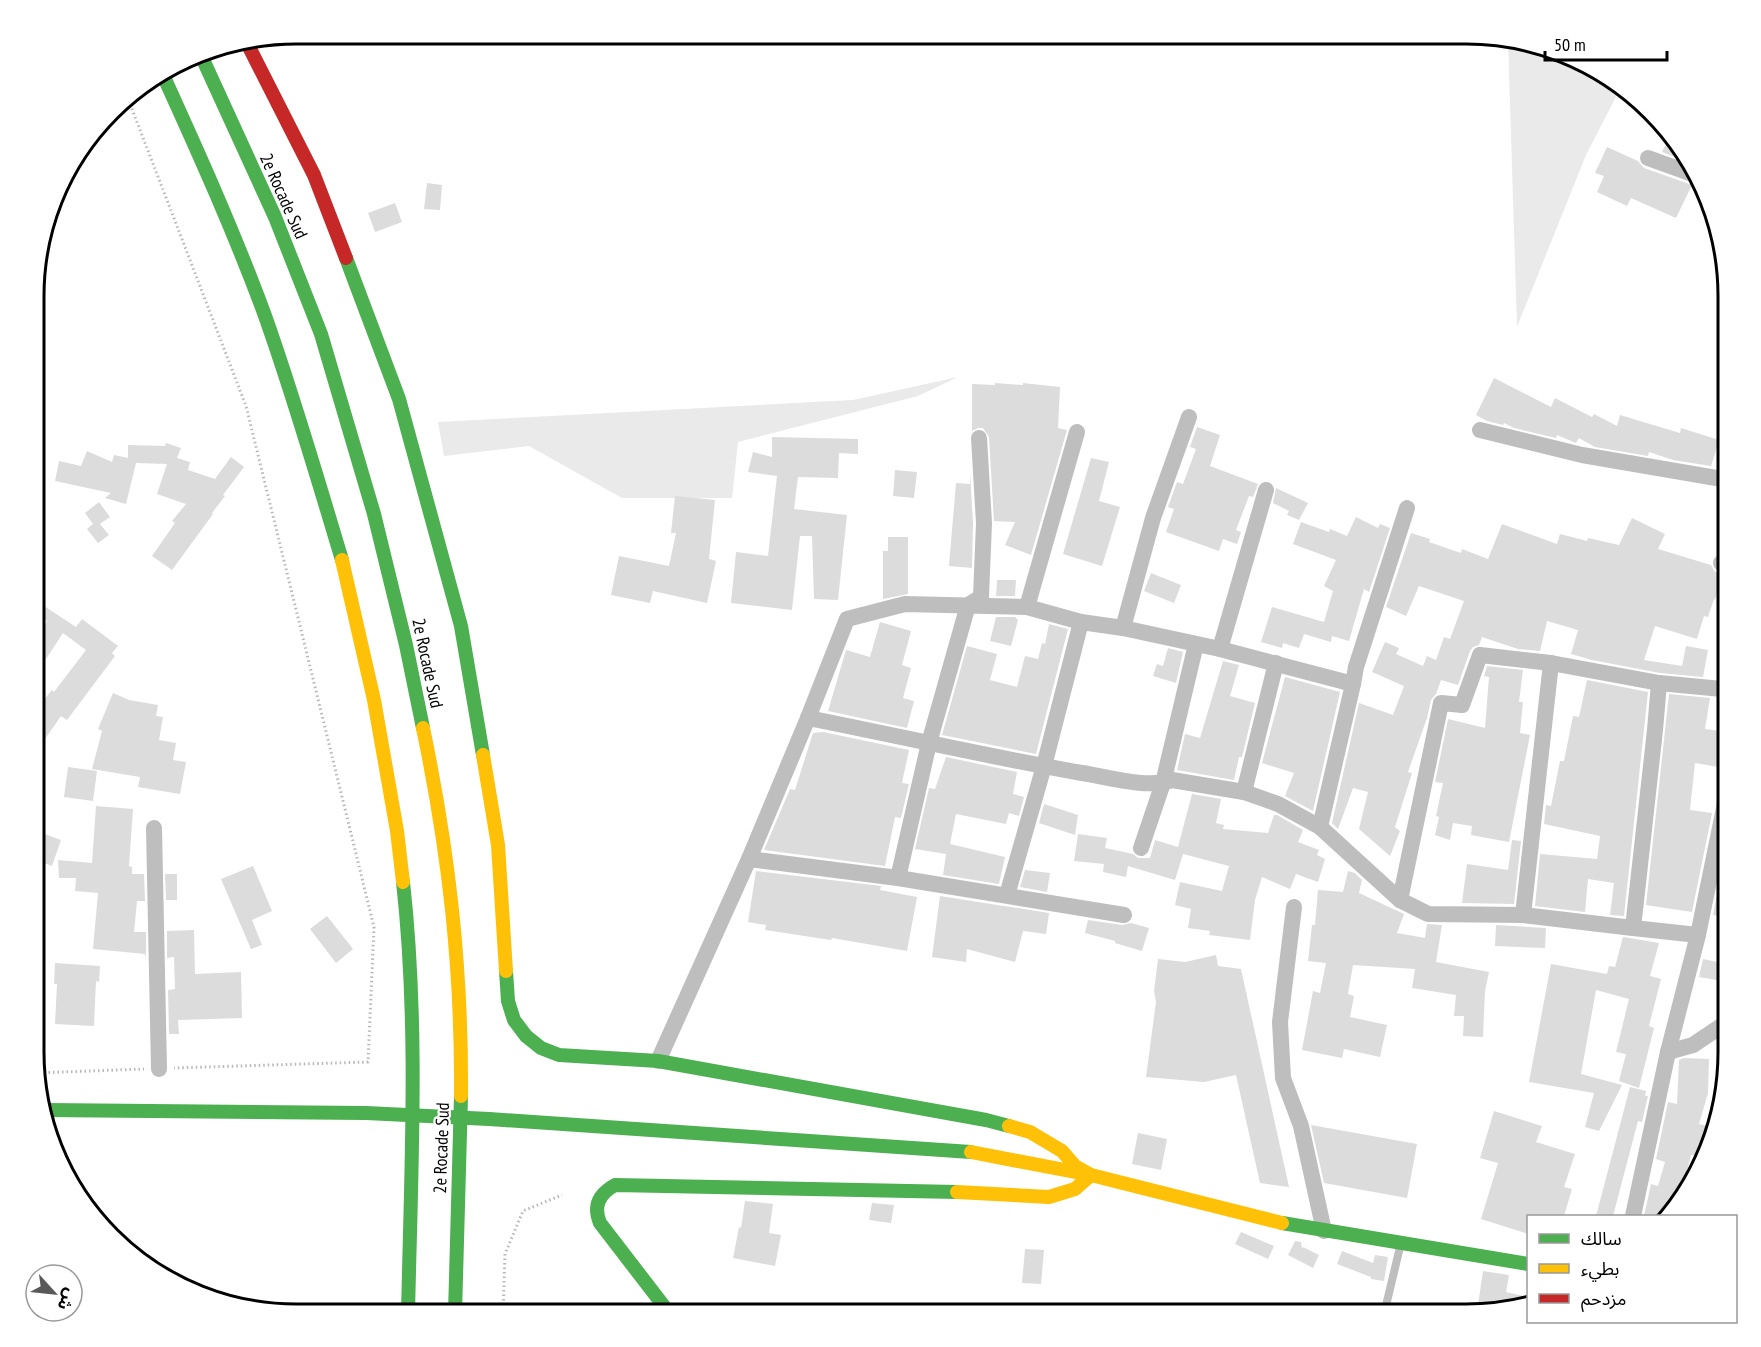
<svg xmlns="http://www.w3.org/2000/svg" width="1761" height="1347" viewBox="0 0 1761 1347" font-family="'PT Sans Narrow','Noto Sans Arabic',sans-serif">
<style>
.green{fill:#eaeaea}
.building{fill:#dcdcdc}
.lines{fill:none;stroke-linecap:round;stroke-linejoin:round}
.path{stroke:#b8b8b8;stroke-width:3;stroke-dasharray:1.5 3;stroke-linecap:butt}
.lane{stroke:#bebebe;stroke-width:8}
.street{stroke:#bebebe;stroke-width:16}
.fast{stroke:#4caf50;stroke-width:14}
.slow{stroke:#ffc107;stroke-width:14}
.jam{stroke:#c62828;stroke-width:14}
.fast-bridge{stroke:#4caf50;stroke-width:14}
.labels{text-anchor:middle;dominant-baseline:central;stroke-width:4.5;stroke-linejoin:round;paint-order:stroke}
.street-label{font-size:18px;fill:#000;stroke:#fff}
.rim{fill:none;stroke:#000;stroke-width:3}
</style>
<rect width="100%" height="100%" fill="#fff"/>
<g class="green">
<polygon points="1508,39 1566,53 1621,87 1586,155 1517,327"/>
<polygon points="958,377 918,396 738,442 732,498 622,498 529,446 444,456 438,422 853,400"/>
</g>
<g class="building">
<polygon points="1669,138 1671,141 1686,161 1662,152"/>
<polygon points="1607,147 1638,161 1644,168 1692,185 1676,218 1631,198 1627,206 1597,192 1604,176 1595,173"/>
<polygon points="427,183 442,185 440,210 424,209"/>
<polygon points="395,203 402,222 375,232 368,213"/>
<polygon points="1494,378 1551,407 1555,398 1592,417 1594,414 1617,426 1620,415 1680,433 1681,428 1719,440 1711,466 1673,460 1649,452 1648,456 1595,447 1579,438 1576,443 1557,435 1556,438 1514,428 1504,423 1503,425 1487,421 1476,415"/>
<polygon points="995,383 1023,385 1023,383 1060,387 1058,428 1067,430 1031,555 1005,545 1015,522 994,521 989,437 983,428 978,428 972,431 972,384 995,385"/>
<polygon points="1197,427 1220,435 1210,466 1258,484 1253,497 1249,496 1236,530 1241,532 1237,544 1223,539 1219,551 1166,532 1174,509 1168,507 1177,482 1183,484 1196,449 1190,447"/>
<polygon points="772,437 858,439 858,454 839,453 838,478 798,477 794,509 847,515 838,600 814,599 812,536 800,536 792,610 731,603 736,552 768,556 777,476 748,472 753,452 772,457"/>
<polygon points="166,443 181,448 177,458 190,462 188,470 215,479 231,457 244,467 223,495 225,496 212,513 213,514 172,570 152,556 175,523 172,521 186,504 157,494 167,464 136,463 126,504 105,498 111,493 55,481 59,461 81,466 87,451 112,462 114,455 128,458 128,445 165,446"/>
<polygon points="1091,458 1109,462 1099,501 1120,507 1102,566 1063,554"/>
<polygon points="895,470 917,472 914,498 893,496"/>
<polygon points="970,471 973,523 972,568 949,566 956,483 970,484"/>
<polygon points="1276,488 1308,503 1299,520 1287,515 1289,511 1273,503"/>
<polygon points="675,496 715,500 709,559 716,561 707,603 653,591 650,603 611,595 619,556 669,566 676,533 671,533"/>
<polygon points="99,502 110,517 100,524 109,535 98,543 87,529 93,524 85,513"/>
<polygon points="1356,517 1378,528 1380,524 1390,528 1369,592 1364,589 1349,641 1332,636 1331,642 1304,634 1299,648 1283,643 1282,648 1261,642 1272,607 1324,622 1333,591 1324,586 1336,560 1293,544 1301,522 1329,532 1330,529 1347,536"/>
<polygon points="1632,518 1665,534 1658,549 1711,565 1715,572 1723,574 1715,600 1714,599 1708,617 1704,616 1697,639 1655,626 1644,660 1682,666 1686,646 1708,650 1703,677 1660,673 1592,660 1571,654 1578,630 1547,621 1540,651 1518,649 1482,637 1479,645 1473,647 1470,651 1458,685 1441,680 1436,694 1431,700 1427,718 1408,772 1412,773 1395,827 1400,831 1390,856 1359,829 1368,792 1353,788 1338,829 1332,823 1359,703 1393,715 1404,686 1372,672 1385,642 1399,648 1396,654 1423,666 1427,656 1436,660 1444,637 1450,639 1464,601 1419,586 1406,616 1386,607 1411,533 1430,539 1429,542 1461,553 1462,549 1488,559 1502,524 1557,544 1560,534 1587,541 1588,538 1619,545"/>
<polygon points="888,537 908,537 908,594 883,599 883,551 888,551"/>
<polygon points="1151,573 1181,585 1174,603 1144,591"/>
<polygon points="997,580 1016,580 1015,596 996,596"/>
<polygon points="44,606 76,627 82,619 118,646 112,653 115,656 67,720 61,716 43,742 34,736 34,712 52,690 54,692 86,650 63,633 44,662 34,656 34,640 47,621 38,614"/>
<polygon points="996,617 1015,617 1018,620 1011,646 990,641"/>
<polygon points="880,622 911,631 902,665 911,668 903,698 914,701 907,728 828,711 846,650 870,657"/>
<polygon points="1049,624 1068,629 1036,754 942,735 967,646 997,654 990,680 1017,687 1025,656 1038,659 1042,643 1045,644"/>
<polygon points="1168,648 1183,652 1176,683 1153,676 1157,664 1163,666"/>
<polygon points="1223,661 1239,665 1230,696 1255,703 1242,757 1239,757 1234,780 1177,770 1185,734 1200,738"/>
<polygon points="1487,666 1523,670 1519,702 1523,702 1520,733 1530,735 1509,842 1471,835 1472,826 1453,823 1450,840 1435,835 1439,817 1436,816 1443,783 1435,782 1448,719 1485,728 1489,677 1484,676"/>
<polygon points="1285,677 1340,692 1313,811 1285,796 1294,773 1262,763"/>
<polygon points="1587,680 1648,692 1624,916 1610,915 1614,883 1588,879 1585,912 1535,906 1540,854 1597,859 1600,836 1544,824 1546,805 1551,806 1560,761 1564,761 1573,716 1579,717"/>
<polygon points="113,693 129,700 158,705 156,716 163,717 159,740 176,743 173,760 186,762 180,794 138,787 140,777 92,769 102,731 98,729"/>
<polygon points="1669,694 1710,698 1705,729 1728,732 1724,768 1695,763 1690,810 1712,813 1692,912 1646,905"/>
<polygon points="823,732 909,750 902,783 909,784 901,818 895,817 885,866 764,850 790,789 795,790 813,733"/>
<polygon points="946,757 1017,772 1013,794 1024,797 1019,816 1009,813 1006,824 956,814 950,844 1005,857 999,884 943,875 946,854 915,849 929,788 935,789"/>
<polygon points="68,767 97,771 93,801 64,797"/>
<polygon points="1192,794 1221,799 1216,823 1224,825 1223,829 1268,833 1274,815 1277,815 1303,830 1298,842 1319,850 1317,855 1325,859 1318,882 1296,874 1290,889 1262,877 1255,900 1250,940 1209,935 1210,931 1188,928 1191,909 1175,905 1180,882 1222,891 1229,866 1183,854 1175,880 1128,866 1126,877 1103,872 1104,864 1074,861 1078,834 1107,838 1105,848 1133,854 1138,858 1150,858 1155,840 1178,847"/>
<polygon points="1044,804 1078,815 1075,835 1039,823"/>
<polygon points="96,806 133,809 129,866 132,867 132,874 144,874 145,901 137,901 134,932 146,932 146,958 145,954 93,949 98,893 75,891 76,878 59,878 58,860 92,863"/>
<polygon points="34,830 61,840 52,866 34,859"/>
<polygon points="1512,840 1521,841 1514,904 1462,903 1467,864 1508,870"/>
<polygon points="1727,844 1728,908 1722,907 1720,916 1713,915"/>
<polygon points="253,866 272,911 252,920 262,945 251,949 221,879"/>
<polygon points="1025,870 1050,873 1047,892 1020,887"/>
<polygon points="756,871 881,886 880,890 917,897 907,951 832,938 831,940 765,930 766,925 748,922"/>
<polygon points="1348,871 1355,873 1362,880 1359,893 1404,914 1397,933 1425,938 1427,924 1442,925 1436,962 1489,972 1485,991 1483,1037 1463,1036 1464,1016 1454,1016 1456,995 1412,988 1415,969 1353,965 1348,994 1354,996 1350,1017 1387,1025 1380,1057 1344,1049 1342,1058 1302,1050 1313,991 1320,993 1326,963 1308,961 1312,925 1315,925 1318,890 1343,892"/>
<polygon points="165,874 177,874 177,900 166,900"/>
<polygon points="940,896 1049,913 1046,934 1023,931 1015,962 967,949 966,962 932,957"/>
<polygon points="327,916 353,949 336,963 310,929"/>
<polygon points="1088,920 1122,925 1131,923 1149,928 1142,951 1115,943 1115,941 1085,933"/>
<polygon points="1496,925 1546,928 1545,948 1495,946"/>
<polygon points="194,930 195,974 241,972 242,1018 178,1020 179,1034 169,1034 168,990 175,989 174,957 167,958 167,931"/>
<polygon points="1623,937 1659,943 1650,976 1661,979 1649,1026 1654,1028 1639,1088 1619,1081 1626,1054 1616,1052 1629,999 1596,990 1581,1074 1622,1085 1599,1131 1585,1127 1594,1093 1529,1082 1551,964 1607,974 1609,966 1615,967"/>
<polygon points="1216,955 1218,966 1241,969 1289,1187 1260,1183 1236,1075 1204,1082 1146,1077 1156,1002 1154,991 1158,959 1185,962"/>
<polygon points="1703,959 1727,964 1727,982 1699,977"/>
<polygon points="55,963 100,966 99,982 96,981 94,1026 55,1024 57,984 54,984"/>
<polygon points="1684,1058 1709,1059 1708,1093 1699,1124 1707,1126 1696,1156 1691,1155 1681,1195 1668,1216 1644,1216 1651,1184 1658,1186 1665,1162 1656,1159 1668,1102 1677,1104 1679,1060"/>
<polygon points="1630,1087 1646,1091 1645,1096 1648,1096 1642,1122 1638,1121 1613,1216 1596,1216"/>
<polygon points="1494,1111 1542,1126 1536,1142 1575,1154 1564,1187 1572,1189 1564,1216 1528,1216 1528,1234 1481,1219 1498,1163 1480,1158"/>
<polygon points="1311,1125 1417,1144 1407,1198 1324,1183"/>
<polygon points="1138,1133 1167,1139 1161,1170 1132,1164"/>
<polygon points="745,1201 773,1204 769,1233 781,1235 775,1266 733,1258 739,1227 741,1228"/>
<polygon points="872,1203 894,1205 891,1223 869,1220"/>
<polygon points="1241,1232 1274,1246 1268,1259 1235,1244"/>
<polygon points="1295,1241 1301,1242 1302,1249 1303,1247 1319,1255 1313,1268 1288,1255"/>
<polygon points="1025,1249 1044,1250 1041,1284 1022,1283"/>
<polygon points="1342,1251 1373,1263 1375,1255 1388,1257 1384,1281 1371,1279 1371,1277 1337,1264"/>
<polygon points="1483,1271 1509,1275 1506,1292 1528,1297 1528,1299 1477,1311"/>
</g>
<g class="lines">
<g class="path">
<polyline points="127,96 246,406 374,927 368,1062 174,1068"/>
<polyline points="35,1073 144,1069"/>
<polyline points="503,1314 505,1254 523,1211 562,1195"/>
</g>
<polyline class="lane" points="1384,1314 1400,1247"/>
<g class="street">
<polyline points="1648,158 1698,176"/>
<polyline points="1480,430 1582,455 1728,480"/>
<polyline points="1721,563 1728,564"/>
<polyline points="1027,607 1077,432"/>
<polyline points="1123,628 1153,518 1189,417"/>
<polyline points="1220,649 1266,490"/>
<polyline points="1659,683 1722,689 1728,687"/>
<polyline points="808,718 847,619 905,604 1027,607 1081,622 1123,628 1220,649 1353,684"/>
<polyline points="1244,792 1276,663"/>
<polyline points="1724,808 1728,779"/>
<polyline points="1320,827 1353,684 1356,667 1407,508"/>
<polyline points="154,828 159,1069"/>
<polyline points="1141,848 1163,783 1196,644"/>
<polyline points="749,859 898,878 1124,915"/>
<polyline points="898,878 929,743 968,605 981,597 984,523 979,438"/>
<polyline points="1007,895 1044,766 1081,622"/>
<polyline points="1400,900 1441,703 1462,705 1480,655 1551,663"/>
<polyline points="1294,907 1280,1022 1283,1078 1301,1126 1324,1231"/>
<polyline points="1523,915 1551,663 1659,683 1655,730 1633,928 1698,935"/>
<polyline points="1668,1052 1693,1045 1727,1022"/>
<path d="M658 1061 749 859 808 718C899 736 990 757 1082 773 1108 777 1147 789 1172 780L1244 792 1278 804 1320 827 1400 900 1428 914 1523 915 1633 928"/>
<polyline points="1633,1216 1668,1052 1698,935 1724,808 1728,809"/>
</g>
<g class="fast">
<polyline points="200,53 275,217 321,334 374,514 406,645 423,728"/>
<path d="M163 75C199 154 234 232 264 313 293 394 317 477 342 560"/>
<polyline points="346,258 399,399 461,626 483,755"/>
<path d="M403 882C419 1025 411 1170 408 1314"/>
<polyline points="506,971 508,1001 514,1020 526,1036 541,1048 559,1055 658,1061 986,1120 1009,1126"/>
<polyline points="45,1110 366,1113"/>
<polyline points="489,1119 971,1152"/>
<polyline points="1282,1223 1528,1264"/>
<polyline points="455,1314 461,1096"/>
<path d="M670 1314 600 1223C593 1206 599 1194 615 1185L957 1192"/>
</g>
<g class="slow">
<polyline points="342,560 374,700 397,831 403,882"/>
<path d="M423 728C449 853 462 968 461 1096"/>
<polyline points="483,755 498,845 506,971"/>
<polyline points="971,1152 1091,1175 1282,1223"/>
<polyline points="957,1192 1049,1197 1075,1189 1091,1175 1075,1166 1062,1151 1030,1132 1009,1126"/>
</g>
<polyline class="jam" points="246,41 314,175 346,258"/>
<polyline class="fast-bridge" points="366,1113 489,1119"/>
</g>
<g class="labels">
<g class="street-label">
<text transform="translate(284 196) rotate(66)">2e Rocade Sud</text>
<text transform="translate(428 663) rotate(78)">2e Rocade Sud</text>
<text transform="translate(441 1148) rotate(-88)">2e Rocade Sud</text>
</g>
</g>
<path d="M0 0H1761V1347H0ZM296 44H1466A252 252 0 0 1 1718 296V1052A252 252 0 0 1 1466 1304H296A252 252 0 0 1 44 1052V296A252 252 0 0 1 296 44Z" fill="#fff" fill-rule="evenodd"/>
<path class="rim" d="M296 44H1466A252 252 0 0 1 1718 296V1052A252 252 0 0 1 1466 1304H296A252 252 0 0 1 44 1052V296A252 252 0 0 1 296 44Z"/>
<rect x="1527" y="1215" width="210" height="108" fill="#ffffff" stroke="#999999" stroke-width="1.5"/>
<rect x="1539" y="1234" width="30" height="9" fill="#4caf50" stroke="#999999" stroke-width="1.5"/>
<text x="1581" y="1245" font-size="18" fill="#000000">سالك</text>
<rect x="1539" y="1264" width="30" height="9" fill="#ffc107" stroke="#999999" stroke-width="1.5"/>
<text x="1581" y="1275" font-size="18" fill="#000000">بطيء</text>
<rect x="1539" y="1294" width="30" height="9" fill="#c62828" stroke="#999999" stroke-width="1.5"/>
<text x="1581" y="1305" font-size="18" fill="#000000">مزدحم</text>
<g transform="translate(54 1293) rotate(117)"><circle r="28" fill="#ffffff" stroke="#999999" stroke-width="1.5"/>
<path d="M0-4.5L10 22L0 15L-10 22Z" fill="#595959"/>
<text y="-9" font-size="16" font-weight="bold" text-anchor="middle" fill="#000000">ش</text>
</g>
<path d="M1545 51v9h122v-9" fill="none" stroke="#000000" stroke-width="3"/>
<text x="1554" y="51" font-size="18" fill="#000000" stroke="#ffffff" stroke-width="4.5" paint-order="stroke">50 m</text>
</svg>
